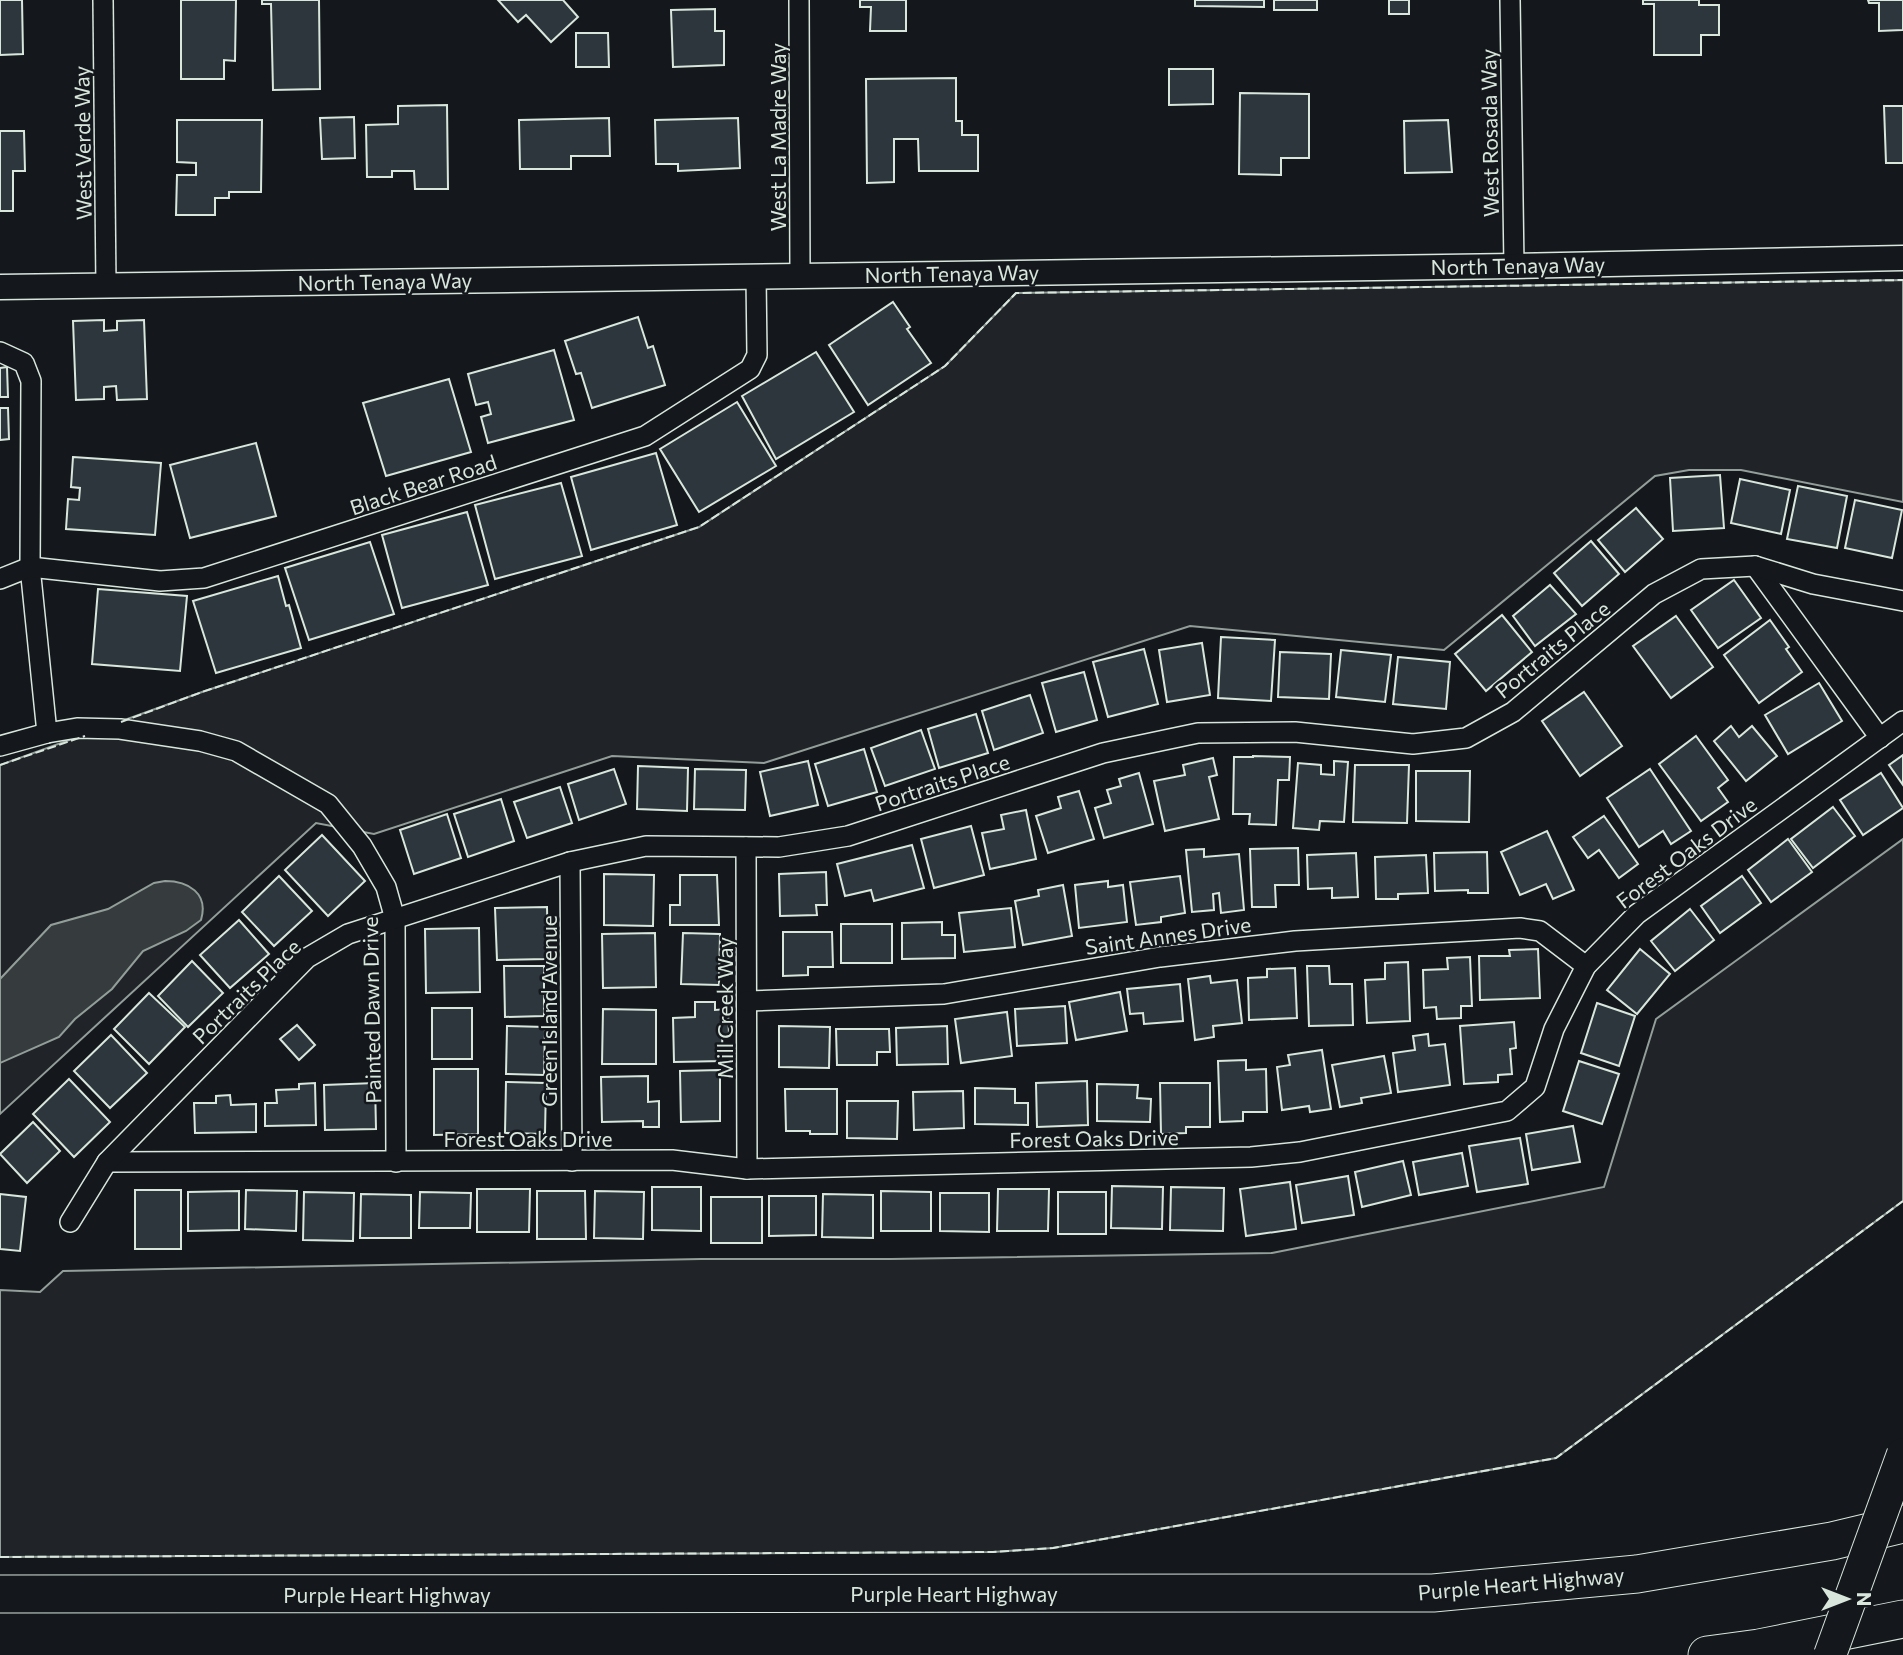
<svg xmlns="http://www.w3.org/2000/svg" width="1903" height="1655" viewBox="0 0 1903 1655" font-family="Commissioner,sans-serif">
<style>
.green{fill:#202428;stroke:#939e99;stroke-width:2}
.water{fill:#363b3e;stroke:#939e99;stroke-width:2}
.building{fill:#2c363c;stroke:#d8e6dc;stroke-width:2}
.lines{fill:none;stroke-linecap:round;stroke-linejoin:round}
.minor-casing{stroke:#d8e6dc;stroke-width:22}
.tertiary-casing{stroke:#d8e6dc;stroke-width:27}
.motorway-casing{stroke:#d8e6dc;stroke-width:39}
.minor{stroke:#14181c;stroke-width:19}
.tertiary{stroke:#14181c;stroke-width:24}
.motorway{stroke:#14181c;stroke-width:37}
.primary-bridge-casing{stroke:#d8e6dc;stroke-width:34;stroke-linecap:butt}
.primary-bridge{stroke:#14181c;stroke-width:32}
.fence{stroke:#d8e6dc;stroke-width:2;stroke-dasharray:9 3.5;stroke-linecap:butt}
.labels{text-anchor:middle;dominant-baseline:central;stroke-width:5;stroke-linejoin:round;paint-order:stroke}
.street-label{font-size:21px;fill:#d8e6dc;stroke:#14181c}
</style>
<rect width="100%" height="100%" fill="#14181c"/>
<g class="green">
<polygon points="1903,280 1903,502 1741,470 1689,470 1655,476 1444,650 1190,626 764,763 612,756 374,834 316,823 0,1114 0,765 202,692 699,527 945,366 1016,293"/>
<polygon points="1903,839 1903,1201 1556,1458 1053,1548 993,1552 0,1557 0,1290 40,1292 63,1271 701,1259 891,1259 1272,1253 1604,1187 1656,1019"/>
</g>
<path class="water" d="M165 881C188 881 209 893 201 920L186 931 143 951 112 989 75 1019 59 1037 0 1063V979L51 925 108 909 154 883Z"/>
<g class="building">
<polygon points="0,0 22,0 23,54 0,55"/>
<polygon points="181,0 236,0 235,61 224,60 224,79 181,79"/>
<polygon points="262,0 319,0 320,89 273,90 271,4 262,4"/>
<polygon points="498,0 563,0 578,17 551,42 526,15 518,22"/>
<polygon points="860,0 906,0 906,31 870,31 871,7 860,7"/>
<polygon points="1195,0 1264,0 1264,7 1195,6"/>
<rect x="1274" y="0" width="43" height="10"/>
<rect x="1389" y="0" width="20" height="14"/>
<polygon points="1643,0 1699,0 1699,5 1719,5 1719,35 1701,35 1701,55 1654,55 1654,4 1643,4"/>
<polygon points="1868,0 1903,0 1903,30 1879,31 1879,3 1869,3"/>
<polygon points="715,9 715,31 724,31 724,65 673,67 671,10"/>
<polygon points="576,33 608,33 609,67 576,67"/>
<polygon points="1169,69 1213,69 1213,104 1169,105"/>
<polygon points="956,78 956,121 962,121 962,135 978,135 978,171 919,171 918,139 894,139 894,182 867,183 866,79"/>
<polygon points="1240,93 1309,94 1309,158 1281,158 1281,175 1239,174"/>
<polygon points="447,105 448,189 415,189 414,171 392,171 392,177 367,177 366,125 398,124 398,106"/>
<polygon points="1884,106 1903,106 1903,163 1886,163"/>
<polygon points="354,117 355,158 322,159 320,118"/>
<polygon points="609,118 610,156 571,156 571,169 520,169 519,120"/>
<polygon points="738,118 740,168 678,171 678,164 656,164 655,120"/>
<polygon points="177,120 262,120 261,192 229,192 229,198 215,198 215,215 176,215 177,175 196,175 196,163 177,162"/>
<polygon points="1448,120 1452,172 1405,173 1404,121"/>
<polygon points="0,131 24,131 25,171 13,171 13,211 0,211"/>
<polygon points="893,302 910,327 907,329 931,363 868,405 829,345"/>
<polygon points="638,317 648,348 653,346 665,385 592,408 581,373 576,374 565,341"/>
<polygon points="104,320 104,331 117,330 117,321 144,320 147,399 117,400 116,386 104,387 104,399 76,400 73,321"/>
<polygon points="554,350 574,420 488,443 481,417 491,414 488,402 476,405 468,374"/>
<polygon points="816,352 854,412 776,459 742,396"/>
<polygon points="7,367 8,397 0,397 0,368"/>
<polygon points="449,379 471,452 386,476 363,403"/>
<polygon points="737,402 776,466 699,512 660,449"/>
<polygon points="0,408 8,408 9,439 0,440"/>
<polygon points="256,443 276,516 190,538 170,465"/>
<polygon points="656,453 677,525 591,550 571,477"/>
<polygon points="73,457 161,463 155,535 66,529 68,499 79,500 80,488 71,487"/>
<polygon points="1720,475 1724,528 1673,531 1670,478"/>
<polygon points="1740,479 1790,490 1781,534 1731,523"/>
<polygon points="561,483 582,556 495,579 475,505"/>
<polygon points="1798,486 1847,496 1837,548 1787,539"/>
<polygon points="1855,500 1902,510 1892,558 1845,548"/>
<polygon points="1636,508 1663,539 1625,572 1598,540"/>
<polygon points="467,512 488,585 402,608 382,535"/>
<polygon points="1591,541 1619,574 1582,606 1554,573"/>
<polygon points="370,542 394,614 309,640 285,568"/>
<polygon points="278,576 286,606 289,605 301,648 216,673 193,601"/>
<polygon points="1734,580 1761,618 1718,648 1691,610"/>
<polygon points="1550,585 1576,614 1535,646 1513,616"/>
<polygon points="98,589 187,596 180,671 92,664"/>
<polygon points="1502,615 1532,652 1486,691 1455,654"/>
<polygon points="1676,616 1713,667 1671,698 1633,646"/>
<polygon points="1770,620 1789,647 1786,649 1802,672 1759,703 1724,655"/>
<polygon points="1221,637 1275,640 1271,701 1218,698"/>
<polygon points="1202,643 1210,695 1167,702 1159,650"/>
<polygon points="1144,649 1158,704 1108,717 1093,662"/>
<polygon points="1341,650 1391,655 1385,702 1336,697"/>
<polygon points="1280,652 1331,654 1329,699 1278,697"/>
<polygon points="1398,657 1450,662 1446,709 1393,704"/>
<polygon points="1084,672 1097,720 1056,732 1042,683"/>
<polygon points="1819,683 1842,721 1788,754 1765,715"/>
<polygon points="1584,692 1622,746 1580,776 1542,721"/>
<polygon points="1030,695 1043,733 994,750 982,711"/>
<polygon points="976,714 988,753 939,768 928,729"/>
<polygon points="1731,726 1739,737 1752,726 1777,756 1746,781 1714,741"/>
<polygon points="921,730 935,769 885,786 871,748"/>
<polygon points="1696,736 1728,780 1718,788 1728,802 1701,821 1659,764"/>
<polygon points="864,749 877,792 828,806 815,764"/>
<polygon points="1903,755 1903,785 1889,765"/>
<polygon points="1253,756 1290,757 1289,780 1278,780 1276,825 1249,824 1250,814 1233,814 1234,757 1253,757"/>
<polygon points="1213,758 1217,775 1209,777 1219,819 1165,831 1154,781 1185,775 1183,765"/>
<polygon points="808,761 818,805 770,816 760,772"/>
<polygon points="1334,761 1348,762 1344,822 1320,821 1319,830 1293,828 1298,763 1321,765 1321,774 1334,775"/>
<polygon points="1355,765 1409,765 1407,823 1353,822"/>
<polygon points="638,766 688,768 687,811 637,809"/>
<polygon points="614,769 626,804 579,820 568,784"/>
<polygon points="695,769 746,770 745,810 694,809"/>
<polygon points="1650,769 1691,831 1671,844 1663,831 1639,847 1607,798"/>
<polygon points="1416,771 1470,771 1469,822 1416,821"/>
<polygon points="1139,773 1153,824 1104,838 1095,808 1111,803 1107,790 1121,786 1119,779"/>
<polygon points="1881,773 1903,808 1863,835 1840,800"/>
<polygon points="560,787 572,823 527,838 514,802"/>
<polygon points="1079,791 1094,839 1048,853 1036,816 1061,808 1058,797"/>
<polygon points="501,799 514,841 468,857 454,814"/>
<polygon points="1833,807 1855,836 1813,868 1791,839"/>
<polygon points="1026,810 1036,859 990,869 982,833 1004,829 1001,815"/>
<polygon points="447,814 461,858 414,874 400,830"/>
<polygon points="1604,816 1638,864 1619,878 1599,850 1588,858 1573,837"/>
<polygon points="971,826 984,875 934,888 921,839"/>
<polygon points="1547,831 1574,890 1553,899 1546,884 1520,895 1501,852"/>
<polygon points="322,835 365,881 328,916 285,870"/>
<polygon points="1788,839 1812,872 1771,902 1748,870"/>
<polygon points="912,845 924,888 874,901 871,890 845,896 837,864"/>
<polygon points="1298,848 1299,885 1275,885 1276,907 1252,907 1250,849"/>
<polygon points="1204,849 1204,857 1239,854 1244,910 1221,913 1219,893 1213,894 1214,910 1192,912 1186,850"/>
<polygon points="1487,852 1488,893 1468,893 1468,890 1435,891 1434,853"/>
<polygon points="1356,853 1358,897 1332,898 1332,888 1308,889 1307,855"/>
<polygon points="1426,855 1428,893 1398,894 1398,899 1376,899 1375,857"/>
<polygon points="826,872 827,905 816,905 817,915 780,916 779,874"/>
<polygon points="604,874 654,875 653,926 604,925"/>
<polygon points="680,875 717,875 719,925 670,925 670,905 680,905"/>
<polygon points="279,876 312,911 274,946 242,912"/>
<polygon points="1180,876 1185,913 1161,917 1161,922 1136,925 1130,882"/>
<polygon points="1742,876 1761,903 1720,933 1701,906"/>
<polygon points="1108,881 1108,887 1123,885 1127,922 1079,928 1075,885"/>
<polygon points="1063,885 1072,936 1023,945 1015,901 1039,896 1038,890"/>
<polygon points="547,907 548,959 497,960 495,908"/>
<polygon points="1011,908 1015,947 964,952 959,913"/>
<polygon points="1690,909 1714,940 1675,971 1651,941"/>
<polygon points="239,920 269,954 230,988 200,955"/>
<polygon points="942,922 942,935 955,935 955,958 902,959 902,923"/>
<rect x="841" y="924" width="51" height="39"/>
<polygon points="479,928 480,992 426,993 425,929"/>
<polygon points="783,932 832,932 833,967 808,967 808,975 783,976"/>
<polygon points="655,933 656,987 603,988 602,934"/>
<polygon points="683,933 720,934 719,985 681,984"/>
<polygon points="1538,949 1540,998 1480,1000 1479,956 1510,956 1509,950"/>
<polygon points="1640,949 1670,974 1637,1014 1607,990"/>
<polygon points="1470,957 1472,1006 1461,1006 1461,1018 1437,1019 1436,1007 1424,1008 1423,970 1448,969 1447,958"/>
<polygon points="192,961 223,993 188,1027 158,996"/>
<polygon points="1408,962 1410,1021 1367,1023 1365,980 1385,979 1385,963"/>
<polygon points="504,966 544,966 544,1016 505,1017"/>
<polygon points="1307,966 1329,966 1330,984 1352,984 1353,1025 1309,1026"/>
<polygon points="1295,968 1297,1018 1249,1020 1248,978 1267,977 1267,969"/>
<polygon points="1210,976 1211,983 1237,980 1242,1023 1213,1026 1214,1037 1195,1040 1188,979"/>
<polygon points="1180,984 1183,1021 1144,1024 1143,1013 1130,1014 1127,989"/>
<polygon points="1120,992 1127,1031 1076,1040 1069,1002"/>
<polygon points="149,993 185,1027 149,1064 114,1029"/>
<polygon points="695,1002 715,1002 715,1010 728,1009 729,1035 722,1035 723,1061 674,1062 673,1018 695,1017"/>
<polygon points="1597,1003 1635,1016 1619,1066 1581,1053"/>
<polygon points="1065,1006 1067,1043 1017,1046 1015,1009"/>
<rect x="432" y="1008" width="40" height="51"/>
<polygon points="603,1009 656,1010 656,1064 602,1064"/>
<polygon points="1007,1012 1012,1056 961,1063 955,1019"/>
<polygon points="1514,1022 1516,1048 1510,1049 1512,1074 1498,1075 1498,1082 1464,1084 1460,1026"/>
<polygon points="297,1025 315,1045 299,1060 280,1039"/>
<polygon points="507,1026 545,1027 544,1075 506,1074"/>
<polygon points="779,1026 830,1027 829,1068 779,1067"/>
<polygon points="947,1026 948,1064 897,1065 896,1028"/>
<polygon points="836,1029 889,1029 890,1052 877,1052 877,1065 837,1065"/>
<polygon points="1428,1034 1429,1046 1445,1044 1450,1085 1398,1092 1393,1053 1415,1050 1413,1036"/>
<polygon points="111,1035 147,1073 110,1108 74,1071"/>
<polygon points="1322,1050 1331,1109 1310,1112 1309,1106 1282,1110 1277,1067 1290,1065 1288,1055"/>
<polygon points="1384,1056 1391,1093 1361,1098 1362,1103 1340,1107 1332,1065"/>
<polygon points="1246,1060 1246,1070 1266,1069 1267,1112 1243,1112 1243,1121 1220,1122 1218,1061"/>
<polygon points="1579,1061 1619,1074 1602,1124 1563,1111"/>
<polygon points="434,1069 478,1069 478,1134 434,1135"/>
<polygon points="720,1070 720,1121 681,1122 680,1071"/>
<polygon points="648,1076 648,1102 659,1101 659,1127 643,1127 643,1121 602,1122 601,1077"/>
<polygon points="69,1079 110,1122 74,1157 33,1114"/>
<polygon points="1087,1081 1088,1125 1037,1127 1036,1083"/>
<polygon points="506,1082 546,1083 545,1134 505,1133"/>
<polygon points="315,1083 316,1125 265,1126 265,1103 277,1103 276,1090 299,1089 299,1084"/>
<polygon points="375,1083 376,1129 325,1130 324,1085"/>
<polygon points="1160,1083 1210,1083 1210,1127 1186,1127 1186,1133 1161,1134"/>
<polygon points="1097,1084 1138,1085 1137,1098 1151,1099 1150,1122 1097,1121"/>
<polygon points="975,1088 1015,1089 1015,1103 1028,1103 1028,1125 975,1124"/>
<polygon points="785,1089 837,1089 837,1134 810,1134 810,1131 786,1131"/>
<polygon points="963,1091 964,1128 914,1130 913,1092"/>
<polygon points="230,1095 231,1105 256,1104 256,1132 195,1133 194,1103 216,1103 216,1096"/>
<polygon points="847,1101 898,1101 897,1139 847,1138"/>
<polygon points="33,1122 60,1151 27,1183 0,1154"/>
<polygon points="1573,1126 1580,1162 1532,1170 1526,1134"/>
<polygon points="1520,1138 1528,1184 1477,1192 1469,1146"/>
<polygon points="1462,1153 1468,1186 1419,1195 1413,1162"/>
<polygon points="1403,1161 1411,1195 1362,1207 1355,1172"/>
<polygon points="1348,1176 1354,1215 1302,1223 1296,1185"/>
<polygon points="1290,1182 1296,1229 1246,1236 1240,1189"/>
<polygon points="1112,1186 1163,1187 1162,1229 1111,1228"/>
<polygon points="652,1187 701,1187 701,1231 652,1230"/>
<polygon points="1171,1187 1224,1188 1223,1231 1170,1230"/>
<polygon points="477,1189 530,1189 529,1232 477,1232"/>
<polygon points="998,1189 1049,1189 1048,1231 997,1231"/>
<rect x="135" y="1190" width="46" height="59"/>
<polygon points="246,1190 297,1191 296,1231 245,1229"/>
<polygon points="239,1191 239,1230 188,1231 188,1192"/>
<polygon points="537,1191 585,1191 586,1239 537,1239"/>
<polygon points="595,1191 644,1192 643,1239 594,1238"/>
<polygon points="881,1191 931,1192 931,1231 881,1231"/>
<polygon points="304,1192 354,1193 353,1241 303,1240"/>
<polygon points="420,1192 471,1193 470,1228 419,1228"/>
<rect x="1058" y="1192" width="48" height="42"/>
<polygon points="940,1193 989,1193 989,1232 940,1231"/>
<polygon points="0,1194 26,1197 20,1251 0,1249"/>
<polygon points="361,1194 411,1195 411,1238 360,1238"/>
<polygon points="823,1194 873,1195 873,1238 822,1237"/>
<polygon points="769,1196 816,1196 816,1235 769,1236"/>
<rect x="711" y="1197" width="51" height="46"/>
</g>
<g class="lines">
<defs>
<g id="minor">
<polyline points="103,0 106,286"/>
<polyline points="799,0 800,275"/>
<polyline points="1510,0 1514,266"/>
<polyline points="0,352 24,363 31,381 30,567 47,733"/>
<polyline points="1755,566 1880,738"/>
<polyline points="0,579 30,567 160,581 204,578 645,436 750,369 757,355 756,276"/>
<polyline points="0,746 47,733 77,728 120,729 200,741 236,751 328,804 362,846 386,887 395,919 396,1162"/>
<polyline points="746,847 747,1169"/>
<polyline points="570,862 572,1161"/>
<polyline points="747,1001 944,994 1160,957 1295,941 1520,928 1540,931 1586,966"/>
<polyline points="107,1162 672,1160 747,1169 1251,1157 1300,1152 1507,1111 1535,1087 1554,1029 1586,966 1637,914 1903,721"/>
<polyline points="70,1222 107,1162 307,958 348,934 570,862 646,846 779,847 848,836 1103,753 1198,733 1295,732 1413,744 1466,738 1513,712 1654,594 1701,569 1755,566 1813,584 1903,601"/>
</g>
<polyline id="tertiary" points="0,287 1514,266 1903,258"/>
<g id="motorway">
<polyline points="0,1594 1433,1593 1637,1574 1832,1541 1903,1524"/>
<polyline points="1707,1655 1759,1648 1903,1619"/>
</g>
</defs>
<use href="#minor" class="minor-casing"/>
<use href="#tertiary" class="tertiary-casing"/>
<use href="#motorway" class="motorway-casing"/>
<use href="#minor" class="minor"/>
<use href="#tertiary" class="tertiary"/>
<use href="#motorway" class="motorway"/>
<defs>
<polyline id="primary-bridge" points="1830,1655 1903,1454"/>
</defs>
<use href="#primary-bridge" class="primary-bridge-casing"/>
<use href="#primary-bridge" class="primary-bridge"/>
<g class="fence">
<polyline points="121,722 202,692 699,527 945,366 1016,293 1903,280"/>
<polyline points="0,765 85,736"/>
<polyline points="0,1557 993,1552 1053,1548 1556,1458 1903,1201"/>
</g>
</g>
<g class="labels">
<g class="street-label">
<text transform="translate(1489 133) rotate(-91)">West Rosada Way</text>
<text transform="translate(777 137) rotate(-90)">West La Madre Way</text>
<text transform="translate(82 143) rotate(-91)">West Verde Way</text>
<text transform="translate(1518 265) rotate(-1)">North Tenaya Way</text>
<text transform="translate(952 273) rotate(-1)">North Tenaya Way</text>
<text transform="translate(385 281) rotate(-1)">North Tenaya Way</text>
<text transform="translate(423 484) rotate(-18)">Black Bear Road</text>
<text transform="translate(1552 649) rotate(-39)">Portraits Place</text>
<text transform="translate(942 782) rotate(-18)">Portraits Place</text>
<text transform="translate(1686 852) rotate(-37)">Forest Oaks Drive</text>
<text transform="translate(1168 935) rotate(-8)">Saint Annes Drive</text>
<text transform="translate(246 991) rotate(-44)">Portraits Place</text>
<text transform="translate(724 1008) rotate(-90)">Mill Creek Way</text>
<text transform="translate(371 1010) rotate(-91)">Painted Dawn Drive</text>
<text transform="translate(548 1011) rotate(-90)">Green Island Avenue</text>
<text x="528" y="1138">Forest Oaks Drive</text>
<text transform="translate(1094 1138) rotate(-1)">Forest Oaks Drive</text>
<text transform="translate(1521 1583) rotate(-5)">Purple Heart Highway</text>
<text x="954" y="1593">Purple Heart Highway</text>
<text x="387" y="1594">Purple Heart Highway</text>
</g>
</g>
<g transform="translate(1847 1599) rotate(90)" stroke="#14181c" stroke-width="5" paint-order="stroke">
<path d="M0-5L12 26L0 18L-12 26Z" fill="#d8e6dc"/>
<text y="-10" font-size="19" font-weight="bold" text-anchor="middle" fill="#d8e6dc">N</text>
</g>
</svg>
